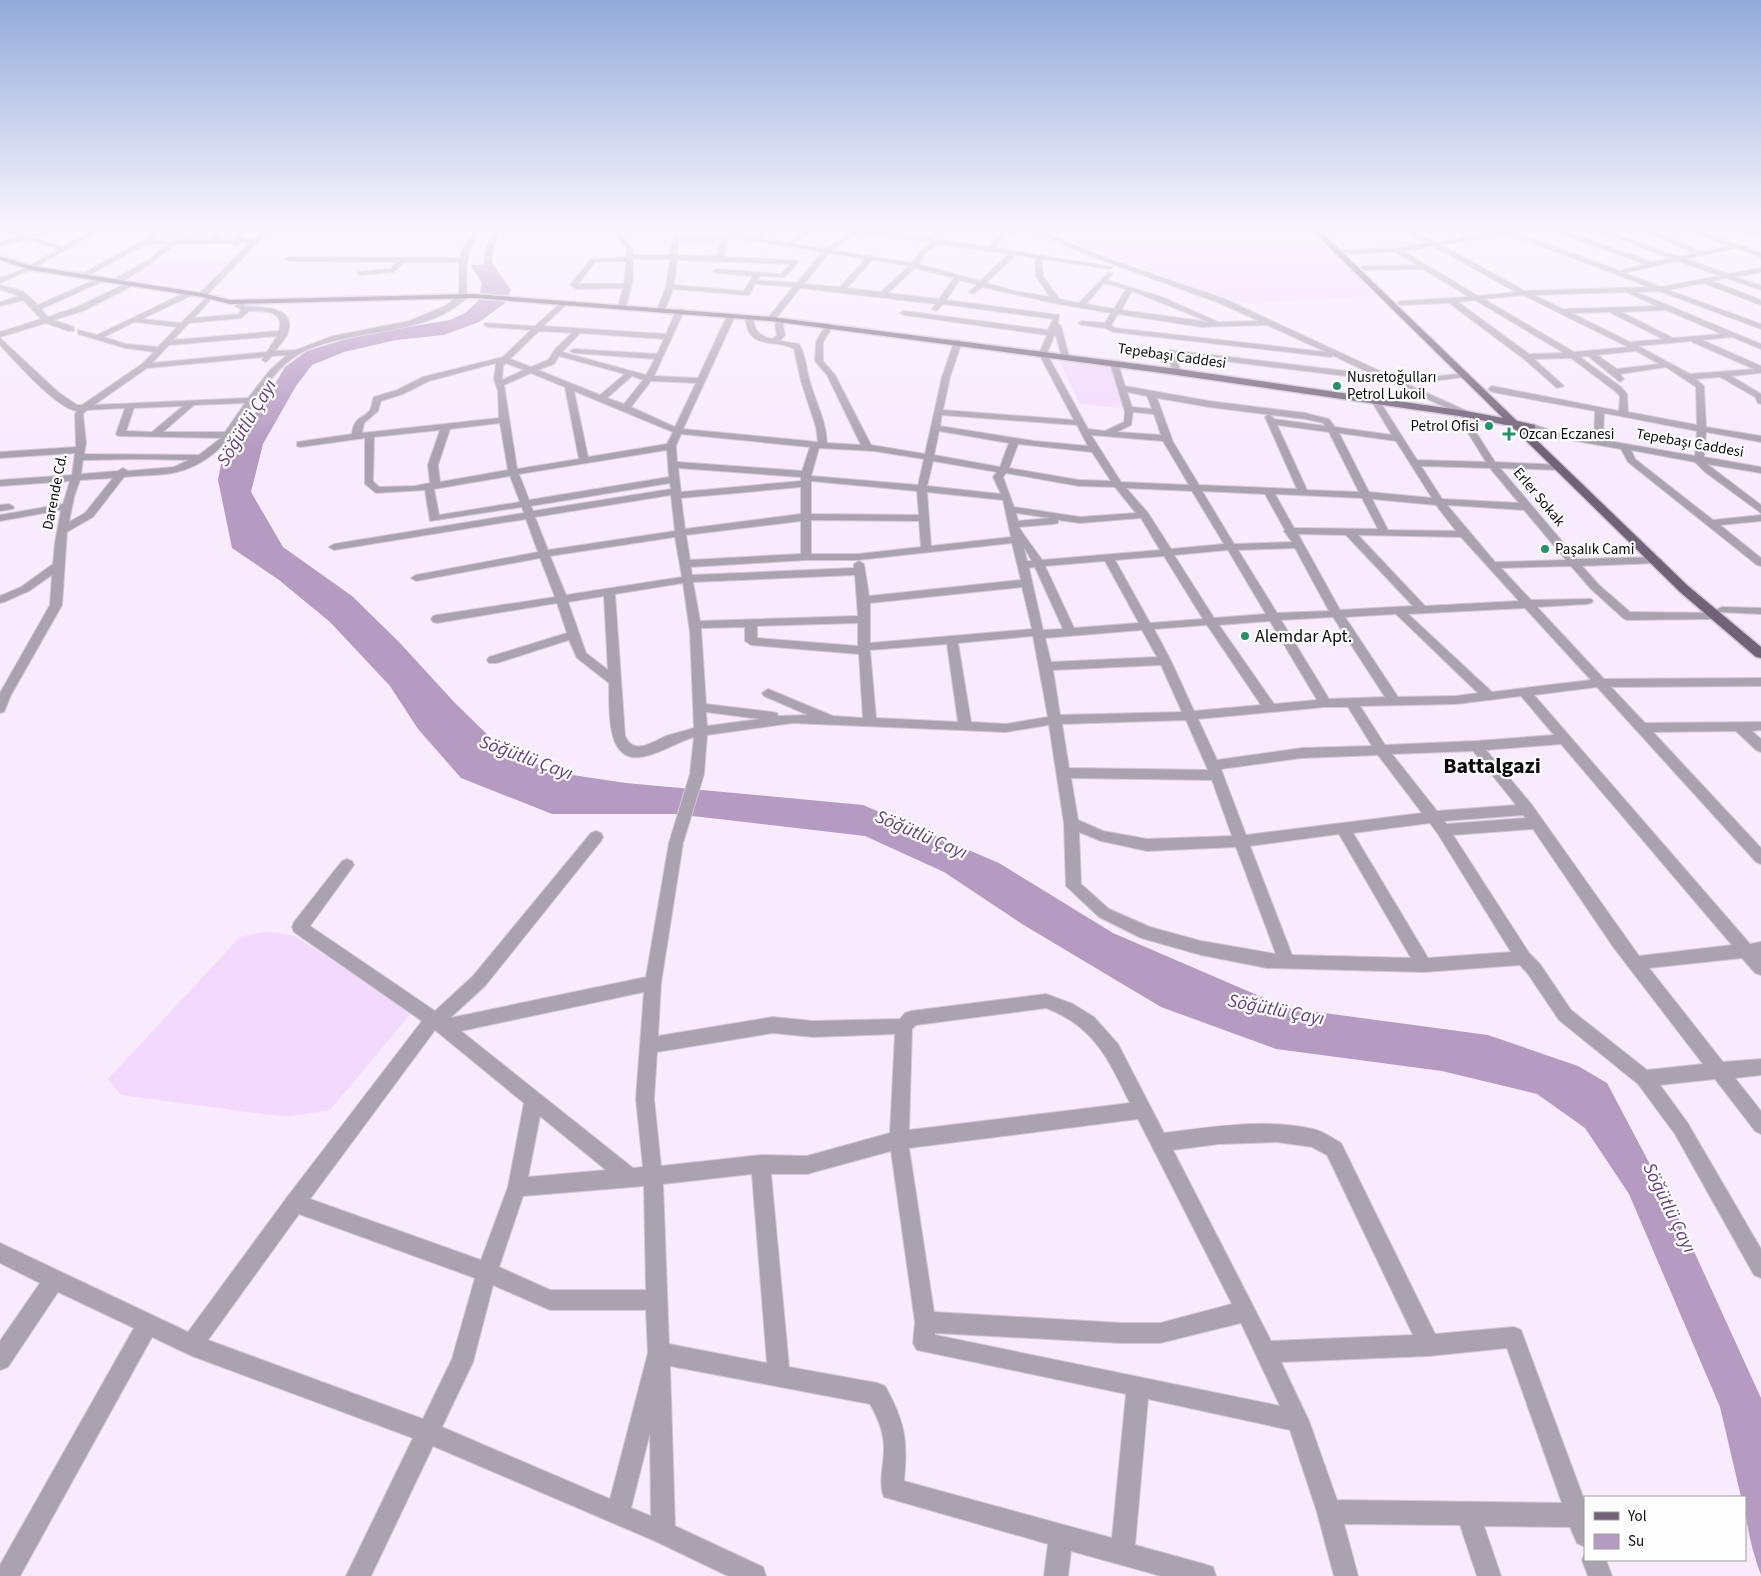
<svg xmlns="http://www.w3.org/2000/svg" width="1761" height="1576" viewBox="0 0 1761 1576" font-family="'Source Sans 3',sans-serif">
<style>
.built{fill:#f2d9fd}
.water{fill:#b59ac2}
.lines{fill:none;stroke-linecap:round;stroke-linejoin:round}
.river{fill:#b59ac2;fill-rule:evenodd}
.minor-casing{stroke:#d2c7d8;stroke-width:2}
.major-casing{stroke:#d2c7d8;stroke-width:3}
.minor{fill:#aba2af;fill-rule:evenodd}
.major{fill:#716278;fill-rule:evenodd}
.poi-dot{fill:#288f6b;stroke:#fdfdfd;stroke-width:2}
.labels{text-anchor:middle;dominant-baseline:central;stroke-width:4.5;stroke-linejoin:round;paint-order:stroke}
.far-street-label{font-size:15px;fill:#110a13;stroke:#fdfdfd}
.far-poi-label{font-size:15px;fill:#110a13;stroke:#fdfdfd;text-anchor:start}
.poi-label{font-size:18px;fill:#110a13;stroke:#fdfdfd;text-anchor:start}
.water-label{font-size:19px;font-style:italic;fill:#643f74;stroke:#fdfdfd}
.district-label{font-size:22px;font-weight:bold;fill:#110a13;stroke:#fdfdfd}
</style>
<rect width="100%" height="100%" fill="#f7ebfd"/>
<g class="built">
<polygon points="1038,227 1308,227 1331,248 1376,297 1240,303 1104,255"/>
<polygon points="153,260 229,260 201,289 124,279"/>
<polygon points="1058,359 1113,366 1124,408 1080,404"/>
<polygon points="267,931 295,936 412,1012 330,1110 286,1117 121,1095 108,1079 240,937"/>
</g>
<path class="water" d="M493 264 511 290 504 304 479 322 444 335 396 340 344 352 312 365 296 386 263 444 251 492 283 547 352 596 399 642 455 703 497 744 552 772 626 783 863 805 999 863 1113 933 1287 1008 1488 1035 1578 1066 1607 1083 1682 1225 1761 1398V1575C1752 1550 1745 1524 1745 1497H1741L1720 1407 1629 1194 1585 1128 1537 1094 1442 1071 1276 1049 1161 1007 1022 924 944 872 865 836 675 814H552L461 778 418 729 390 686 330 622 279 580 232 548 218 480 222 459 269 394 285 367 307 351 359 335 450 320 465 313 478 301 482 283 471 265Z"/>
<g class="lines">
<path class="river" d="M497 227H505C491 245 488 264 498 285L494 288 491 287C479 266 483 245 497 227Z"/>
<defs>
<g id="minor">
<polygon points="0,227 27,235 56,227 66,227 33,237 63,247 97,227 105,227 32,269 0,283 0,278 28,267 58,249 26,239 0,246 0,242 20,237 0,230"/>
<polygon points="166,227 174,227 151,241 210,239 223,227 230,227 218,239 233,239 243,227 249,227 240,238 254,238 265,227 272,227 205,297 198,295 250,242 239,242 240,244 237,246 232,243 175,244 153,262 120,283 114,283 114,279 149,260 166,244 144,245 85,277 79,276"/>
<path d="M476 227H482C466 249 465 270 467 297 428 338 348 327 299 354 280 365 267 383 256 401 237 431 215 463 177 472 160 476 141 475 124 477L93 517 67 532 62 605 11 695 4 712 0 713V693L50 605 52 575 29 591 4 602 0 603V596L21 587 53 564 55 543 61 510 0 521V515L63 504 70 481 0 486V480L72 475 75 453 0 458V452L76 447 75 414 77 411C57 409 14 360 0 345V338L58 392 77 405H82L142 364 154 352 125 348 78 334V330L97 335 189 291 193 293 192 295 142 319 181 323 209 295 213 297 194 318 239 314 241 310 235 306 242 301 246 303 243 306C261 307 299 306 287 335 284 340 279 346 275 351L296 350 333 336 409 321 445 306 459 296V262H404L394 272 360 275 358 274V272L390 269 397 262 289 261 286 259 289 257 460 258 465 243ZM249 311C264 311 285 310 279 331L173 340 189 323 241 318ZM134 322 177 327 158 347 126 344 104 337ZM277 336 267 352 152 363 169 345ZM287 355 270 370 248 398 94 405 147 368 264 357 262 360 266 362 272 356ZM245 403 225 432H163L194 405ZM183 406 152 432 126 431 134 408ZM125 408 116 434 118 436 221 438 199 455 84 454 86 443 83 414 87 410ZM142 459 189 460 174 467 128 471 123 468 118 471 81 474 83 460ZM113 478 85 513 69 522 74 497 80 480Z"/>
<path d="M610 227H616L632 248 633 255H670L673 238 678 227H684L680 236H723L730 229 733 231 731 234 753 237 771 227H778L760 239 788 243 809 227H816L794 244 825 249 852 231 837 227H864L863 228 925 238 936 227H943L931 239 989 247 1000 234 960 227H976L1005 231 1032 227 1100 256 1225 299 1399 380 1468 373 1469 375 1465 377 1407 384 1469 412 1470 423 1495 462 1562 465V469L1559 470 1500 468 1577 559 1657 557 1662 560 1657 563 1582 566 1599 585 1630 612 1718 613 1720 615 1714 619 1627 620 1623 618 1591 589 1571 566 1501 568 1531 600 1591 599 1593 601 1591 603 1587 604 1537 607 1604 679 1761 678V686L1611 687 1645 723 1761 722V730L1752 731 1761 739V752L1756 750 1736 731 1653 732 1761 848V864L1756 862 1597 687 1534 695 1750 944 1761 942V975L1755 973 1742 958 1649 968 1723 1062 1761 1059V1075L1735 1078 1761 1111V1134L1755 1131 1715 1079 1660 1085 1687 1122 1761 1249V1278L1754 1275 1675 1134 1638 1084 1559 1020 1528 974 1520 965 1424 972 1267 968 1201 955 1141 938 1099 917 1066 886 1064 823 1049 725 1006 732 792 723 707 735 704 774 683 843 661 983 658 1036 773 1017 813 1021 900 1019 905 1013 911 1011 1046 994 1073 1004 1094 1017 1118 1044 1164 1133C1213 1127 1265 1118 1313 1129 1323 1131 1332 1138 1341 1143L1435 1334 1514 1327 1521 1330 1585 1502V1547L1577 1543 1570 1527 1484 1526 1501 1576H1477L1460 1525 1344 1524 1358 1576H1334L1317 1512 1290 1430 1148 1399 1135 1545 1204 1564 1213 1567 1216 1576H1161L1071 1551 1068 1576H1044L1048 1544 884 1497C878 1482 884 1465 884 1449 884 1432 878 1418 870 1404L670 1366 675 1526 763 1567 766 1576H728L655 1541 433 1446 371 1576H346L413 1438 192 1356 152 1337 20 1576H0V1565L134 1328 58 1292 8 1367 0 1370V1341L40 1283 0 1263V1243L188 1332 288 1196 422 1021 294 932 292 927 294 922 342 861 347 859 352 861 354 865 310 926 435 1011 473 976 591 833 596 831 601 833 603 837 601 841 485 986 450 1018 646 977 669 843 690 774 694 737C677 742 663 752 646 756 604 767 610 707 609 683L577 658 569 640 497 663H489L487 660 489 657 567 633 557 603 437 623 433 622 431 619 433 616 437 615 555 597 540 558 416 581 411 578 416 575 538 552 526 519 334 550 329 547 334 544 524 513 522 507 430 521 425 490 376 493 365 484V438L300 447 297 446V442L352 434C354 416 362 420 370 410 372 407 372 400 374 397L397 390 423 377 503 357 531 330 488 327 484 325 485 323 535 326 563 301 567 303 566 305 543 326 666 334 676 311 683 309 684 311 654 376 698 378 727 316 734 314 735 316 683 429 818 442 816 427 801 381 794 349C774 337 749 353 745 317L749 315 753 317C754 330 759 336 772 339L777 335 775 325 779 318 786 320 783 325 785 335 780 341 799 344C806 356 806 369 810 382 816 403 826 421 827 443L861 445 827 375 815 361 816 342 826 324H829L833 326 823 342V361L835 375 871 445 925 454 942 377 954 342 958 340 962 342 950 377 943 410 1074 420 1039 354 1047 335 904 315 900 313 904 311 1048 330 1053 319 943 304 936 311 932 309 936 304 800 288 774 321H771L767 319 793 287 755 284 749 295H746L673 289 665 310 661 312 657 310 666 287 670 259H633V279L626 307 622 309 618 307 623 288 577 289 570 285 591 259 626 257V248ZM1029 230 1096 258 1219 303 1259 321 1218 322 1162 297 1107 280 1113 274 1109 272 1079 303 1059 299 1043 276 1042 259 1110 269 1113 267 995 248 1007 234ZM859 232 926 242H931L921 250 912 263 832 250ZM728 238 729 237 822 252 797 283 757 280 760 276 785 277 798 262 795 260 724 257ZM679 240H721L717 256 677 255ZM938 244 1009 254 980 281 918 264 926 252ZM829 253 865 259 840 287 804 284ZM1016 255 1035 258 1036 276 1050 297 1015 291 986 283ZM677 260 790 264 781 274 716 269 713 271 716 273 753 276 744 291 674 285ZM872 260 909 266 881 292 847 288ZM626 261 624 284H578L595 262ZM915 268 954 278 939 299 888 293ZM960 280 977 285 969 292 973 294 983 287 1058 304 1111 313 1105 323 1082 321 1078 323 1082 325 1105 328 1113 332 1330 357 1334 356 1372 374 1170 350 1166 352 1173 372 1177 374 1181 372 1175 355 1379 380 1382 378 1462 415V423L1486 462 1417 460 1379 400 1372 402 1392 435 1335 427 1329 419 1305 413 1209 401 1125 386 1118 363 1114 361 1110 363 1125 412 1124 422 1105 431 1088 429 1047 354 1054 336H1056L1062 358 1069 356 1061 326 1058 324 1059 315 946 300ZM1104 283 1126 289 1114 309 1086 304ZM1132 291 1209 322 1121 310ZM1118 314 1202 327 1267 325 1326 352 1115 328 1111 325ZM539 331 572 333 556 348 548 360 531 367 510 359ZM580 333 664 339 657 354 574 349 570 351 574 353 655 359 646 375 562 352ZM559 356 625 374 600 395 538 370 554 364ZM496 363 494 379 498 391 499 418 362 433 364 423 378 411 381 401 403 394 429 381ZM506 363 524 370 502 380 503 366ZM531 373 565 387 579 459 517 469 504 385ZM632 376 643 380 624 404 607 398ZM651 381 696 383 675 427 631 407ZM574 391 673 432 667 444 588 457ZM1127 392 1147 396 1152 409 1132 407ZM1157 398 1209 407 1305 419 1323 423 1325 426 1274 419 1269 414 1265 417 1297 489 1199 485 1173 442ZM1133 412 1154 414 1161 435 1117 432 1131 425ZM942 415 1077 425 1088 446 1034 441 940 426ZM500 423 508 470 440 482 438 465 450 429ZM1277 425 1329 432 1359 492 1307 490ZM440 430 428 465 430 483 415 486 379 487 373 481 374 437ZM939 431 1009 443 1000 467 934 455ZM1339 433 1396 441 1432 498 1369 492ZM681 434 810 447 802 471 677 462 676 446ZM1091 435 1163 441 1189 485 1121 482ZM1018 444 1092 452 1111 481 1079 480 1009 468ZM819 448 874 451 924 459 918 485 811 476ZM667 450 669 477 529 500 519 474ZM933 461 997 472 993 477 1001 494 927 486ZM1421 466 1490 468 1519 503 1442 499ZM678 468 801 477V481L681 492ZM1006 473 1079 486 1115 487 1136 513 1080 517 1014 507 1003 477ZM510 476 520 502 439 515 434 489ZM811 481 917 491 919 515 811 514ZM670 483 671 489 533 511 531 506ZM801 487V514L685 529 681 498ZM1126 488 1192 491 1224 544 1171 549 1148 513ZM1202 491 1265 494 1285 530 1284 531 1292 542 1234 544ZM927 492 1003 500 1011 537 931 546ZM1275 494 1362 498 1378 529 1294 528ZM671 495 675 531 548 550 535 517ZM1372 499 1436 505 1456 531 1388 530ZM1447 505 1524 510 1566 560 1495 562ZM1016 513 1050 518 1018 521ZM1141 518 1160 550 1042 560C1037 552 1021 532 1019 527L1054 524 1058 523V520L1080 523ZM811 520 919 521 921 547 858 554H811ZM801 521V554L690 560 686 535ZM1298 534 1346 535 1413 606 1340 610ZM1358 535 1461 537 1519 601 1425 606ZM675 537 682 577 566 595 550 556ZM1012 543 1021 580 869 596 864 564 859 561 854 564V568L692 575 691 567 806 560H858ZM1024 548 1025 549 1032 561H1027ZM1295 548 1329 611 1277 613 1238 550ZM1228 550 1266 614 1214 618 1174 555ZM1164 556 1203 619 1150 623 1115 560ZM1105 561 1139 623 1074 628 1045 566ZM1035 567 1063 629 1043 630 1029 568ZM855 575 858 616 700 621 693 582ZM683 583 690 632 694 728C685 731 675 733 666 736 652 742 634 756 625 736L615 594ZM1022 587 1032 629 870 643V603ZM604 596 608 670 586 653 568 602ZM1525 608 1591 680 1492 692 1408 614ZM1396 614 1478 693 1456 696 1398 697 1345 617ZM1333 617 1385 697 1329 699 1281 620ZM1270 621 1317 700 1274 704 1219 625ZM858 623V646L757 638V626ZM1207 625 1261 705 1194 711 1171 661 1154 629ZM745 627V641L751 645 859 654 863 718 833 716 768 689 762 693 764 696 808 715 778 716 777 713 772 712 706 704 701 628ZM1142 630 1157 657 1051 662 1045 638ZM1033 636 1048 717 1006 724 971 722 958 643ZM947 644 958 722 876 718 870 650ZM1161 665 1182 712 1060 715 1053 670ZM1521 696 1554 735 1476 741 1385 745 1360 706 1456 704ZM1325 707H1348L1372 746 1302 748 1217 760 1198 719ZM706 712 760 719 707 726ZM1186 720 1208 770 1069 768 1062 724ZM1561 744 1732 945 1639 956 1532 805 1486 750ZM1473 751 1516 805 1437 811 1392 754ZM1378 755 1422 813 1246 835 1221 769 1302 758ZM1071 778 1212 780 1232 836 1147 839 1103 831 1078 820ZM1523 815 1526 818 1447 824 1444 821ZM1430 823 1438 834 1511 952 1428 958 1353 833ZM1533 829 1614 948 1703 1064 1647 1070 1571 1010 1540 964 1529 953 1453 835ZM1079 832 1101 841 1147 851 1236 847 1276 954 1201 941 1150 927 1109 909 1081 884ZM1339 834 1411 958 1292 955 1250 846ZM644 992 636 1099 643 1167 633 1168 461 1031ZM1046 1008C1095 1027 1108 1059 1130 1103L909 1130 912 1029 916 1025ZM435 1030 524 1103 508 1187 481 1260 310 1199ZM773 1033 813 1037 895 1034 890 1133 807 1156 761 1155 661 1166 654 1099 657 1052ZM540 1116 606 1170 528 1177ZM1138 1119 1232 1304 1160 1323H1121L934 1312 909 1148ZM1277 1142 1312 1147 1327 1155 1413 1335 1271 1341 1173 1150 1219 1144ZM891 1151 915 1322 913 1343 917 1350 1126 1394 1112 1538 904 1481C908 1440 905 1422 885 1386L877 1383 789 1367 771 1174H807ZM752 1174 767 1363 669 1344 663 1184ZM644 1186 646 1290H550L499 1267 523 1196ZM299 1214 475 1278 452 1359 423 1419 208 1340ZM493 1285 550 1310H646L648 1353 610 1499 442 1427 473 1362ZM1241 1323 1280 1406 935 1335V1333L1121 1343H1160ZM1507 1348 1562 1503 1337 1500 1309 1421 1281 1362 1429 1356ZM650 1433 651 1516 631 1508Z"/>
<path d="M1395 227H1403L1435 242 1465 237 1444 227H1452L1473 236 1502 232 1493 227H1502L1510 230 1576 227 1561 230 1653 262 1671 258 1587 227H1596L1679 257 1694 253 1636 227H1644L1702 252 1729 246 1680 227H1689L1761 253V257L1736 248 1686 259 1728 274 1761 268V272L1736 277 1761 286V290L1727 278 1712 281 1761 300V305L1703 283 1668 290 1761 324V329L1659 291 1636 292 1761 344V349L1732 337 1702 340 1761 366V373L1731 376 1761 394V404L1758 403 1755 397 1720 377 1696 379 1704 386 1706 427 1761 436V442L1706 432 1704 457 1761 467V473L1707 464 1761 505V513L1705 472 1695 462 1631 450 1635 459 1713 520 1761 515V521L1720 525 1761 558V566L1757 565 1628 462 1621 449 1558 438 1527 427 1532 424 1559 433 1594 438 1595 411 1492 392 1488 389 1492 386 1619 411 1620 396 1615 391 1571 358 1534 359 1564 386 1557 388 1524 359 1449 303 1401 305 1397 303 1401 301 1469 297 1423 269 1364 270 1361 268 1364 266 1417 265 1396 252 1339 254 1336 252 1339 250 1397 248 1427 243ZM1555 230 1556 232 1645 264 1620 271 1518 233ZM1509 234 1649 287 1525 291 1441 245ZM1433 246 1516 292 1478 296 1403 251ZM1678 261 1720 276 1661 287 1624 273ZM1626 292 1657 306 1563 309 1534 295ZM1523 295 1628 347 1574 352 1484 299ZM1475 300 1564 353 1529 354 1458 302ZM1666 310 1722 334 1673 338 1621 312ZM1611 312V313L1663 339 1630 342 1571 313ZM1692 341V342L1754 369 1690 374 1638 346ZM1636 351 1659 364 1617 369 1597 355ZM1588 356 1620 382 1624 379 1620 374 1666 367 1696 387 1697 425 1628 412 1627 394 1621 387 1580 357ZM1604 413 1697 431 1695 456 1603 440Z"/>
<polygon points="1724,227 1735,227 1761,233 1761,237"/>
<polygon points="101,277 108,279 41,309 48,317 77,307 129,282 136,284 83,311 53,320 74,327 74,331 68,331 46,323 0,337 0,332 41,319 23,300 0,306 0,302 19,296 0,289 0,285 24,292 38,305"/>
<polygon points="9,504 14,507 13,509 0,511 0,505"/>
<polygon points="1722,607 1761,608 1761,614 1718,612 1716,610"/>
<polygon points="1585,1554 1585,1560 1606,1560 1612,1576 1588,1576 1582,1560"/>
</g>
<polygon id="major" points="1309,227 1316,227 1517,421 1535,425 1535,429 1525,429 1688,586 1761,647 1761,658 1756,657 1680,592 1511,426 1466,417 1177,375 771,321 474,298 230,304 202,297 30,270 0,260 0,256 31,266 202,293 230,300 474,294 771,317 1177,369 1466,411 1503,418"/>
</defs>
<use href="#minor" class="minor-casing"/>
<use href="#major" class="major-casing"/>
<use href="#minor" class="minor"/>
<use href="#major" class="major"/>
</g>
<linearGradient id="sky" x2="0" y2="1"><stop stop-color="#93aad9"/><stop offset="0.51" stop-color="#fbf6fe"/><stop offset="1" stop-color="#fbf6fe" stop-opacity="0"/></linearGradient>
<rect width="1761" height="448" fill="url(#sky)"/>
<g class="poi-dot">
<circle cx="1337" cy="386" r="5"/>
<circle cx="1489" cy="426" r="5"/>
<path d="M1506.5 426.5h5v5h5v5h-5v5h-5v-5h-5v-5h5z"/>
<circle cx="1545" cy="549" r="5"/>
<circle cx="1245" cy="636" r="5"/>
</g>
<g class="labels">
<g class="far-street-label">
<text transform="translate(1172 356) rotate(8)">Tepebaşı Caddesi</text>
<text transform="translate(1690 443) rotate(10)">Tepebaşı Caddesi</text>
<text transform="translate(55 492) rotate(-79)">Darende Cd.</text>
<text transform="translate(1539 497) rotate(50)">Erler Sokak</text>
</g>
<g class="far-poi-label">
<text x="1347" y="377">Nusretoğulları<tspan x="1347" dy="17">Petrol Lukoil</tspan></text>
<text x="1479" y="426" text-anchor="end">Petrol Ofisi</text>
<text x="1519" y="434">Ozcan Eczanesi</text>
<text x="1555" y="549">Paşalık Cami</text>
</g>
<g class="poi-label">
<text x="1255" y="636">Alemdar Apt.</text>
</g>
<g class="water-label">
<text transform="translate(247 423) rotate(-59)">Söğütlü Çayı</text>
<text transform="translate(526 758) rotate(20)">Söğütlü Çayı</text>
<text transform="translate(921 835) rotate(23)">Söğütlü Çayı</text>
<text transform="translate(1276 1010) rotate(11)">Söğütlü Çayı</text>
<text transform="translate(1669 1208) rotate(64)">Söğütlü Çayı</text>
</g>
<g class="district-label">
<text x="1492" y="766">Battalgazi</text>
</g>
</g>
<rect x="1584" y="1496" width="162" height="65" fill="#fdfdfd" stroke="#9f9c9f"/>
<rect x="1594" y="1512" width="25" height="8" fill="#716278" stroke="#9f9c9f"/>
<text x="1628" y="1521" font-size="15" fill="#110a13">Yol</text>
<rect x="1594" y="1534" width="25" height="15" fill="#b59ac2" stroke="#9f9c9f"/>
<text x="1628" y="1546" font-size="15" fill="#110a13">Su</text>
</svg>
